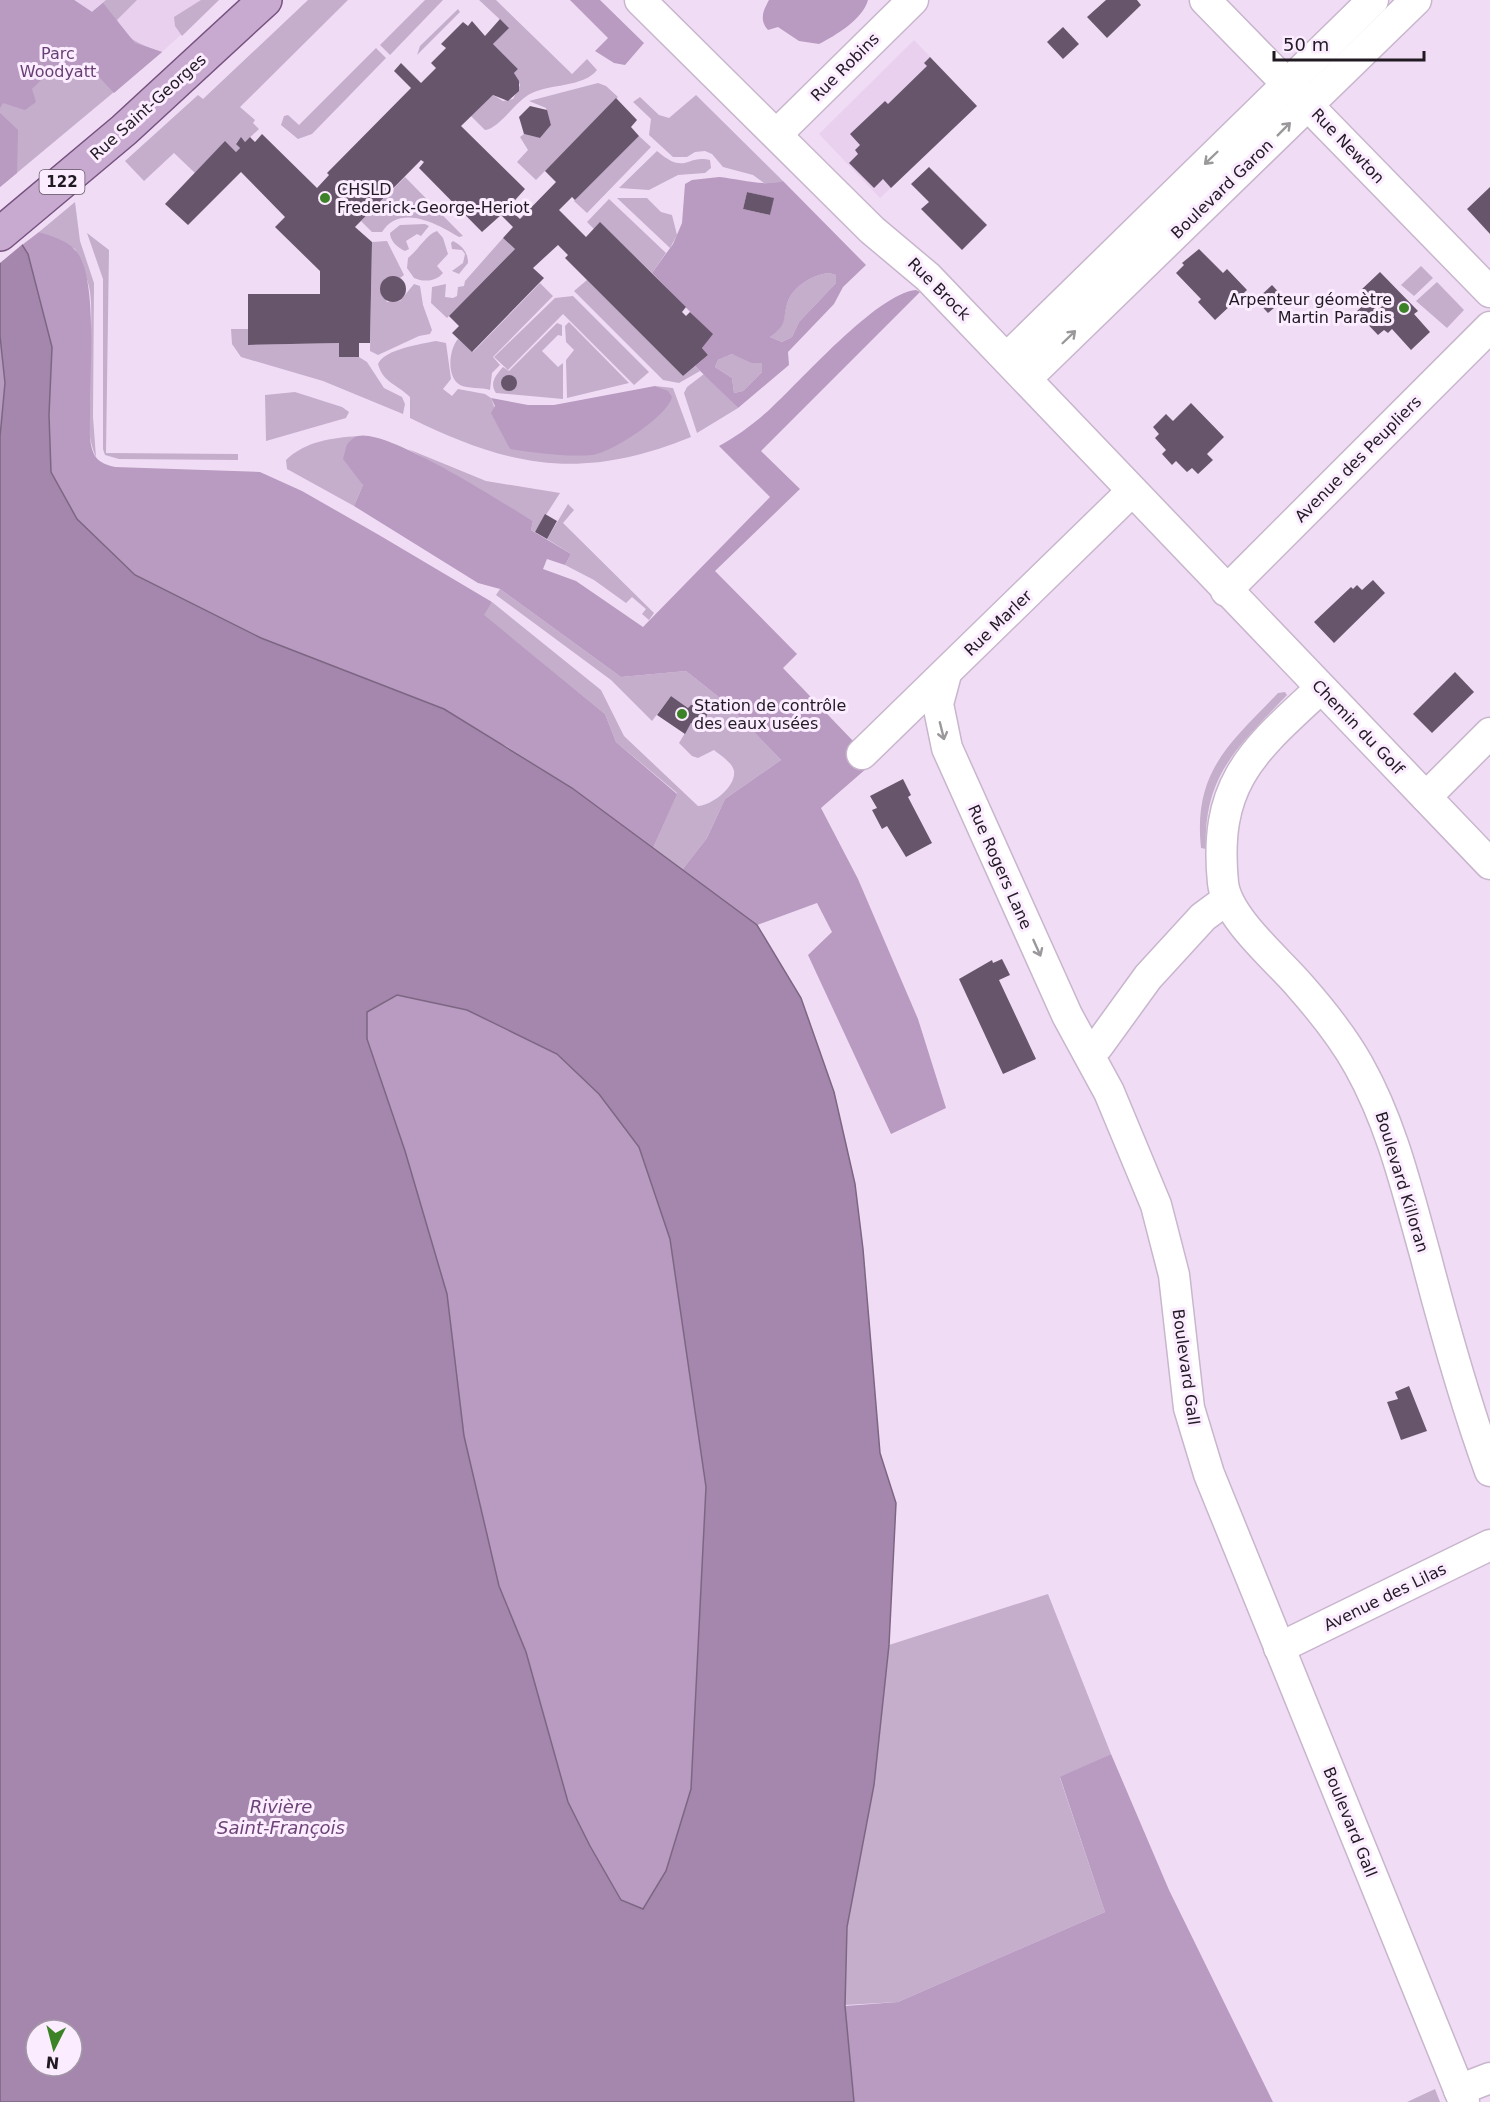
<svg xmlns="http://www.w3.org/2000/svg" width="1490" height="2102" viewBox="0 0 1490 2102" font-family="'DejaVu Sans',sans-serif">
<style>
.built{fill:#e8d0ee}
.green{fill:#c5adcc}
.forest{fill:#b99ac1;fill-rule:evenodd}
.water{fill:#a587ad;stroke:#7d6683;stroke-width:1.5;fill-rule:evenodd}
.pier{fill:#f0ddf5}
.building{fill:#67566b}
.lines{fill:none;stroke-linecap:round;stroke-linejoin:round}
.minor-casing{stroke:#c8b6cd;stroke-width:33}
.major-casing{stroke:#76527f;stroke-width:36}
.minor{stroke:#fff;stroke-width:30}
.major{stroke:#c8a9d0;stroke-width:33}
.oneway{stroke:#9b989c}
.poi-dot{fill:#3c8226;stroke:#fbecff;stroke-width:2}
.labels{text-anchor:middle;dominant-baseline:central;stroke-width:6;stroke-linejoin:round;paint-order:stroke}
.shield{fill:#fbecff;stroke:#625964;stroke-width:1.5}
.shield-label{font-size:15px;font-weight:bold;fill:#211a22}
.park-label{font-size:16px;fill:#673f72;stroke:#fbecff}
.street-label{font-size:16px;fill:#211a22;stroke:#fbecff}
.poi-label{font-size:16px;fill:#211a22;stroke:#fbecff;text-anchor:start}
.water-label{font-size:18px;font-style:italic;fill:#6c4376;stroke:#fbecff}
</style>
<rect width="100%" height="100%" fill="#f0ddf5"/>
<g class="built">
<polygon points="74,0 219,0 162,52 135,43 102,4 92,13"/>
<polygon points="914,40 977,106 880,198 819,134"/>
</g>
<g class="green">
<path d="M0 0H74L92 12 106 0H137L117 20C124 40 145 46 162 52L0 187Z"/>
<polygon points="201,0 219,0 182,36 175,26 174,17"/>
<polygon points="308,0 348,0 240,107 255,120 253,123 259,129 245,142 241,138 236,143 240,148 236,152 225,142 195,173 174,153 144,181 125,161 198,95 203,99"/>
<polygon points="425,0 443,0 390,55 380,45"/>
<path d="M479 0H496L572 74 587 59 597 70C584 87 550 84 532 93 516 100 499 129 485 130L471 116 493 95 503 101 513 99 520 85 514 73 518 69 493 44 508 27Z"/>
<polygon points="458,9 460,12 417,55 420,46"/>
<polygon points="376,48 386,58 312,134 298,139 281,125 284,116 288,115 299,125"/>
<polygon points="598,83 606,86 618,97 536,180 517,162 528,150 520,137 524,134 540,138 551,125 546,108 529,101"/>
<polygon points="696,95 783,181 772,185 764,183 753,175 723,167 712,154 705,151 695,152 687,157 673,157 649,135 651,119 633,102 640,97 659,115 669,118"/>
<polygon points="639,136 651,147 587,213 574,201"/>
<path d="M657 151C686 176 686 154 710 160L711 168 705 173 678 175 649 190 619 188Z"/>
<path d="M405 177 463 236 459 237C438 224 400 203 382 232H372L361 221Z"/>
<polygon points="617,198 647,198 661,212 672,215 677,235 670,248"/>
<polygon points="609,199 666,253 652,273 600,223 594,229 587,222"/>
<path d="M75 202 80 241 94 283 93 417 96 457C78 420 96 335 90 292 88 278 80 262 75 249L39 232Z"/>
<path d="M425 224 429 226 421 236 417 234 406 241 409 249 405 251C398 248 390 241 390 233L400 225Z"/>
<path d="M437 231 443 238 448 254 437 266 443 273C436 282 423 282 414 278L407 268 408 258C419 249 427 234 437 231Z"/>
<polygon points="87,233 109,250 106,453 238,454 238,460 119,459 105,455 103,449 103,279"/>
<polygon points="503,238 515,249 447,318 431,303 432,287 446,284 445,297 453,298 457,296 458,287 464,286 465,281"/>
<polygon points="387,241 404,275 400,278 385,278 380,291 387,302 400,301 414,284 420,286 423,305 432,330 430,334 419,336 378,355 370,351 372,242"/>
<path d="M453 241C463 246 468 253 468 263L459 274 452 271 463 263 465 254 462 250 452 249 451 243Z"/>
<polygon points="1421,266 1433,278 1414,296 1401,285"/>
<path d="M829 273 836 275V283L799 322 792 337 782 342 770 337C788 325 782 317 788 301 794 286 814 274 829 273Z"/>
<polygon points="587,280 683,376 695,366 700,371 679,383 663,380 574,291"/>
<polygon points="1437,282 1464,310 1447,328 1416,301"/>
<path d="M540 283 553 296 493 357 500 365 492 373 490 390C481 387 468 389 460 385 446 377 449 349 458 339L473 352Z"/>
<polygon points="573,296 649,372 634,385 563,314 508,370 494,357 555,298"/>
<polygon points="569,322 629,383 567,398 566,360 574,350 566,342 565,326"/>
<path d="M557 323 562 325V336L558 335 542 351 558 367 563 363V399L496 393C489 383 496 375 503 367L509 371Z"/>
<polygon points="231,329 248,329 248,345 339,343 340,357 359,357 367,362 384,388 402,397 405,404 403,414 323,381 241,357 232,344"/>
<path d="M436 341 446 343 451 379 443 389 452 396 458 389 485 394 491 398 510 449 668 392 655 386 673 388 691 437C583 481 511 468 410 418V397C397 384 383 383 378 364 385 349 421 344 436 341Z"/>
<polygon points="732,354 762,363 762,372 743,391 734,393 732,378 715,367 718,360"/>
<polygon points="704,374 738,408 697,433 684,393 687,387"/>
<polygon points="295,392 342,407 349,412 346,418 266,441 265,395"/>
<path d="M358 436 347 444 363 485 354 506 287 469 286 460C306 441 331 438 358 436Z"/>
<polygon points="408,449 486,481 560,493 535,532 531,530 533,521"/>
<polygon points="568,504 574,510 563,523 654,613 649,620 642,614 646,609 632,597 626,603 594,580 565,565 571,554 547,539"/>
<path d="M500 589 621 677 686 671 725 702 781 760 725 799 707 838 682 870 653 848 677 793 616 742 605 714 483 615 492 602 601 690 624 736 698 806C712 805 736 787 734 771 732 762 720 755 714 750L698 758 692 756 679 743 691 723 702 724 705 719V709L696 704 688 708 671 696 652 721 611 680 496 595Z"/>
<path d="M1285 692 1287 695C1240 745 1203 774 1206 849L1201 848C1193 772 1229 744 1278 693Z"/>
<polygon points="1048,1594 1111,1754 1060,1778 1105,1912 898,2002 845,2005 847,1927 874,1785 889,1645"/>
<polygon points="1435,2089 1440,2102 1407,2102"/>
</g>
<g class="forest">
<polygon points="0,0 74,0 92,12 103,3 135,43 162,52 114,93 87,64 48,73 32,89 36,102 25,110 3,103 0,108"/>
<polygon points="570,0 600,0 644,43 625,65 614,63 595,51 608,38"/>
<path d="M769 0H868C863 19 835 36 819 44L799 41 778 27 768 30C759 20 763 11 769 0Z"/>
<polygon points="0,113 18,130 17,173 0,187"/>
<path d="M719 177C739 179 766 187 783 181L866 265 843 287 834 304 788 352 789 365 738 408 695 366 708 355 702 348 712 334 652 273 673 244 682 223 685 184 692 180ZM747 192 773 198 770 215 743 209ZM829 273 836 275V283L799 322 792 337 782 342 770 337C789 324 782 318 788 301 794 286 814 274 829 273ZM732 354 752 363H762V372L743 391 734 393 732 378 715 367 718 360Z"/>
<path d="M39 232C50 236 67 240 75 250 99 275 89 375 90 411 90 425 88 444 95 456 100 463 107 465 115 467L260 472 302 491 379 535 492 602 484 615 605 714 616 742 677 794 653 848 572 788 506 746 261 638 135 575 77 519 51 472 49 415 52 347 28 254 22 245Z"/>
<path d="M916 290 920 292 761 451 800 489 715 571 797 654 783 668 854 742 848 749 867 768 821 808 858 879 918 1019 946 1108 891 1134 808 955 832 932 817 903 757 925 682 870 707 838 725 799 781 760 725 702 686 671 621 677 500 589 478 583 354 506 363 485 343 459 347 444C350 441 354 437 358 436 387 428 503 503 533 521L531 530 571 554 565 565 547 559 543 569 576 581 643 627 770 497 719 446C736 437 753 424 768 411 799 383 877 293 916 290Z"/>
<polygon points="0,336 5,383 1,438 0,437"/>
<path d="M655 386 668 391 672 397C668 416 611 453 592 455 565 457 537 453 510 449L491 413 495 406 491 398 528 405H554Z"/>
<polygon points="397,995 467,1010 557,1053 599,1094 639,1147 670,1239 706,1487 691,1789 666,1871 643,1909 621,1900 590,1846 568,1802 526,1652 499,1586 464,1436 447,1294 405,1151 367,1039 367,1012"/>
<polygon points="1111,1754 1169,1890 1273,2102 854,2102 845,2006 898,2002 1105,1912 1060,1777"/>
</g>
<path class="water" d="M0 210 28 254 52 347 49 415 51 472 77 519 135 575 261 638 444 709 572 788 757 925 801 998 834 1092 855 1184 863 1249 880 1453 896 1503 889 1645 874 1785 847 1927 845 2006 854 2102H0V437L5 383 0 336ZM397 995 467 1010 557 1054 599 1094 639 1147 670 1239 706 1487 691 1789 666 1871 643 1909 621 1900 590 1846 568 1802 526 1652 499 1586 464 1436 447 1294 405 1151 367 1039V1012ZM36 2030H72V2066H36Z"/>
<polygon class="pier" points="0,207 24,243 0,263"/>
<g class="building">
<polygon points="1106,0 1137,0 1141,5 1107,38 1087,17"/>
<polygon points="500,19 509,28 493,44 518,69 514,73 519,81 519,91 508,101 493,95 461,126 525,189 508,208 520,219 556,182 545,171 616,98 637,120 631,127 639,136 575,200 572,197 559,210 586,237 600,222 686,307 682,312 686,316 690,312 713,334 702,348 708,355 683,376 565,258 568,255 558,245 533,268 544,278 472,352 452,333 459,326 449,316 515,249 503,238 513,227 501,215 482,232 419,168 424,162 421,160 355,227 372,242 370,343 359,343 359,357 339,357 339,343 248,345 248,294 320,294 320,271 275,227 285,217 241,172 188,225 165,204 225,141 236,152 240,148 236,144 241,137 245,142 250,137 255,142 262,134 317,188 329,175 327,173 411,88 394,71 401,63 421,83 436,68 431,63 446,48 441,44 463,22 468,26 472,21 485,36"/>
<polygon points="1063,27 1079,44 1063,59 1047,42"/>
<polygon points="930,57 977,106 891,188 883,179 874,188 849,163 858,154 855,150 860,145 850,134 885,101 888,104 927,66 924,63"/>
<polygon points="530,106 547,110 551,125 540,138 524,134 519,117"/>
<polygon points="929,167 987,225 962,250 921,209 929,202 911,184"/>
<polygon points="1490,187 1490,234 1467,209"/>
<polygon points="747,192 774,198 770,215 743,209"/>
<polygon points="1199,249 1223,273 1227,269 1247,290 1215,320 1198,302 1201,299 1176,273 1184,265 1182,263"/>
<polygon points="1380,272 1418,311 1414,314 1430,332 1411,350 1392,329 1388,333 1384,330 1378,335 1356,312 1370,299 1361,290"/>
<circle cx="393" cy="289" r="13"/>
<polygon points="1272,285 1285,299 1268,313 1256,300"/>
<circle cx="509" cy="383" r="8"/>
<polygon points="1191,403 1224,437 1207,454 1213,460 1198,474 1192,468 1187,472 1176,461 1172,465 1162,454 1166,450 1155,438 1159,434 1153,427 1166,414 1173,421"/>
<polygon points="545,514 557,521 547,539 535,532"/>
<polygon points="1373,580 1385,593 1334,643 1314,622 1351,587 1353,589 1357,585 1362,590"/>
<polygon points="1455,672 1474,692 1432,733 1413,714"/>
<polygon points="671,696 688,708 691,705 701,705 707,714 706,719 702,724 691,723 685,734 657,715"/>
<polygon points="903,779 911,795 908,797 932,843 906,857 887,826 882,829 872,810 877,808 870,796"/>
<polygon points="1002,959 1010,975 999,980 1036,1059 1003,1074 959,979 992,960 993,963"/>
<polygon points="1409,1386 1427,1431 1401,1440 1387,1402 1398,1399 1395,1392"/>
</g>
<g class="lines">
<defs>
<g id="minor">
<polyline points="640,0 872,230 928,277 1490,864"/>
<polyline points="1205,0 1490,292"/>
<polyline points="777,134 913,0"/>
<polyline points="1007,358 1373,0"/>
<polyline points="1027,378 1416,0"/>
<polyline points="1226,591 1490,327"/>
<polyline points="946,674 938,704 947,748 1067,1015 1109,1092 1156,1205 1174,1275 1189,1408 1209,1474 1464,2102"/>
<path d="M1321 688C1253 751 1213 782 1223 883 1227 918 1277 959 1300 986 1322 1011 1343 1037 1359 1066 1392 1125 1407 1190 1425 1254 1444 1327 1464 1400 1490 1471"/>
<polyline points="862,754 1132,491"/>
<polyline points="1426,797 1490,733"/>
<polyline points="1088,1053 1098,1046 1148,977 1203,917 1226,900"/>
<polyline points="1279,1648 1490,1545"/>
<polyline points="1459,2090 1490,2078"/>
</g>
<polyline id="major" points="0,234 124,130 265,0"/>
</defs>
<use href="#minor" class="minor-casing"/>
<use href="#major" class="major-casing"/>
<use href="#minor" class="minor"/>
<use href="#major" class="major"/>
</g>
<defs><path id="oneway-shaft" d="M-6 0H5M1.5-3L5.5 0L1.5 3" fill="none" stroke-width="1.6" stroke-linecap="round" stroke-linejoin="round" transform="scale(1.5)"/></defs>
<g class="oneway">
<use href="#oneway-shaft" transform="translate(1284 129) rotate(-45)"/>
<use href="#oneway-shaft" transform="translate(1211 158) rotate(136)"/>
<use href="#oneway-shaft" transform="translate(1069 337) rotate(-44)"/>
<use href="#oneway-shaft" transform="translate(942 731) rotate(76)"/>
<use href="#oneway-shaft" transform="translate(1037 948) rotate(66)"/>
</g>
<g class="poi-dot">
<circle cx="325" cy="198" r="6"/>
<circle cx="1404" cy="308" r="6"/>
<circle cx="682" cy="714" r="6"/>
</g>
<g class="labels">
<rect class="shield" x="39.5" y="170" width="45" height="24" rx="4.5"/>
<g class="shield-label">
<text x="62" y="182">122</text>
</g>
<g class="park-label">
<text x="58" y="53">Parc<tspan x="58" dy="18">Woodyatt</tspan></text>
</g>
<g class="street-label">
<text transform="translate(845 67) rotate(-45)">Rue Robins</text>
<text transform="translate(148 107) rotate(-42)">Rue Saint-Georges</text>
<text transform="translate(1348 146) rotate(46)">Rue Newton</text>
<text transform="translate(1222 189) rotate(-44)">Boulevard Garon</text>
<text transform="translate(939 289) rotate(45)">Rue Brock</text>
<text transform="translate(1358 459) rotate(-45)">Avenue des Peupliers</text>
<text transform="translate(998 623) rotate(-44)">Rue Marler</text>
<text transform="translate(1358 727) rotate(46)">Chemin du Golf</text>
<text transform="translate(1000 867) rotate(66)">Rue Rogers Lane</text>
<text transform="translate(1402 1182) rotate(73)">Boulevard Killoran</text>
<text transform="translate(1186 1367) rotate(82)">Boulevard Gall</text>
<text transform="translate(1385 1597) rotate(-26)">Avenue des Lilas</text>
<text transform="translate(1350 1822) rotate(68)">Boulevard Gall</text>
</g>
<g class="poi-label">
<text x="337" y="189">CHSLD<tspan x="337" dy="18">Frederick-George-Heriot</tspan></text>
<text x="1392" y="299" text-anchor="end">Arpenteur géomètre<tspan x="1392" dy="18">Martin Paradis</tspan></text>
<text x="694" y="705">Station de contrôle<tspan x="694" dy="18">des eaux usées</tspan></text>
</g>
<g class="water-label">
<text x="281" y="1806">Rivière<tspan x="281" dy="21">Saint-François</tspan></text>
</g>
</g>
<g transform="translate(54 2048) rotate(186)"><circle r="28" fill="#fbecff" stroke="#a498a7" stroke-width="1.5"/>
<path d="M0-4.5L10 22L0 15L-10 22Z" fill="#3c8226"/>
<text y="-9" font-size="16" font-weight="bold" text-anchor="middle" fill="#211a22">N</text>
</g>
<path d="M1274 51v9h150v-9" fill="none" stroke="#211a22" stroke-width="3"/>
<text x="1283" y="51" font-size="18" fill="#211a22" stroke="#fbecff" stroke-width="4.5" paint-order="stroke">50 m</text>
</svg>
